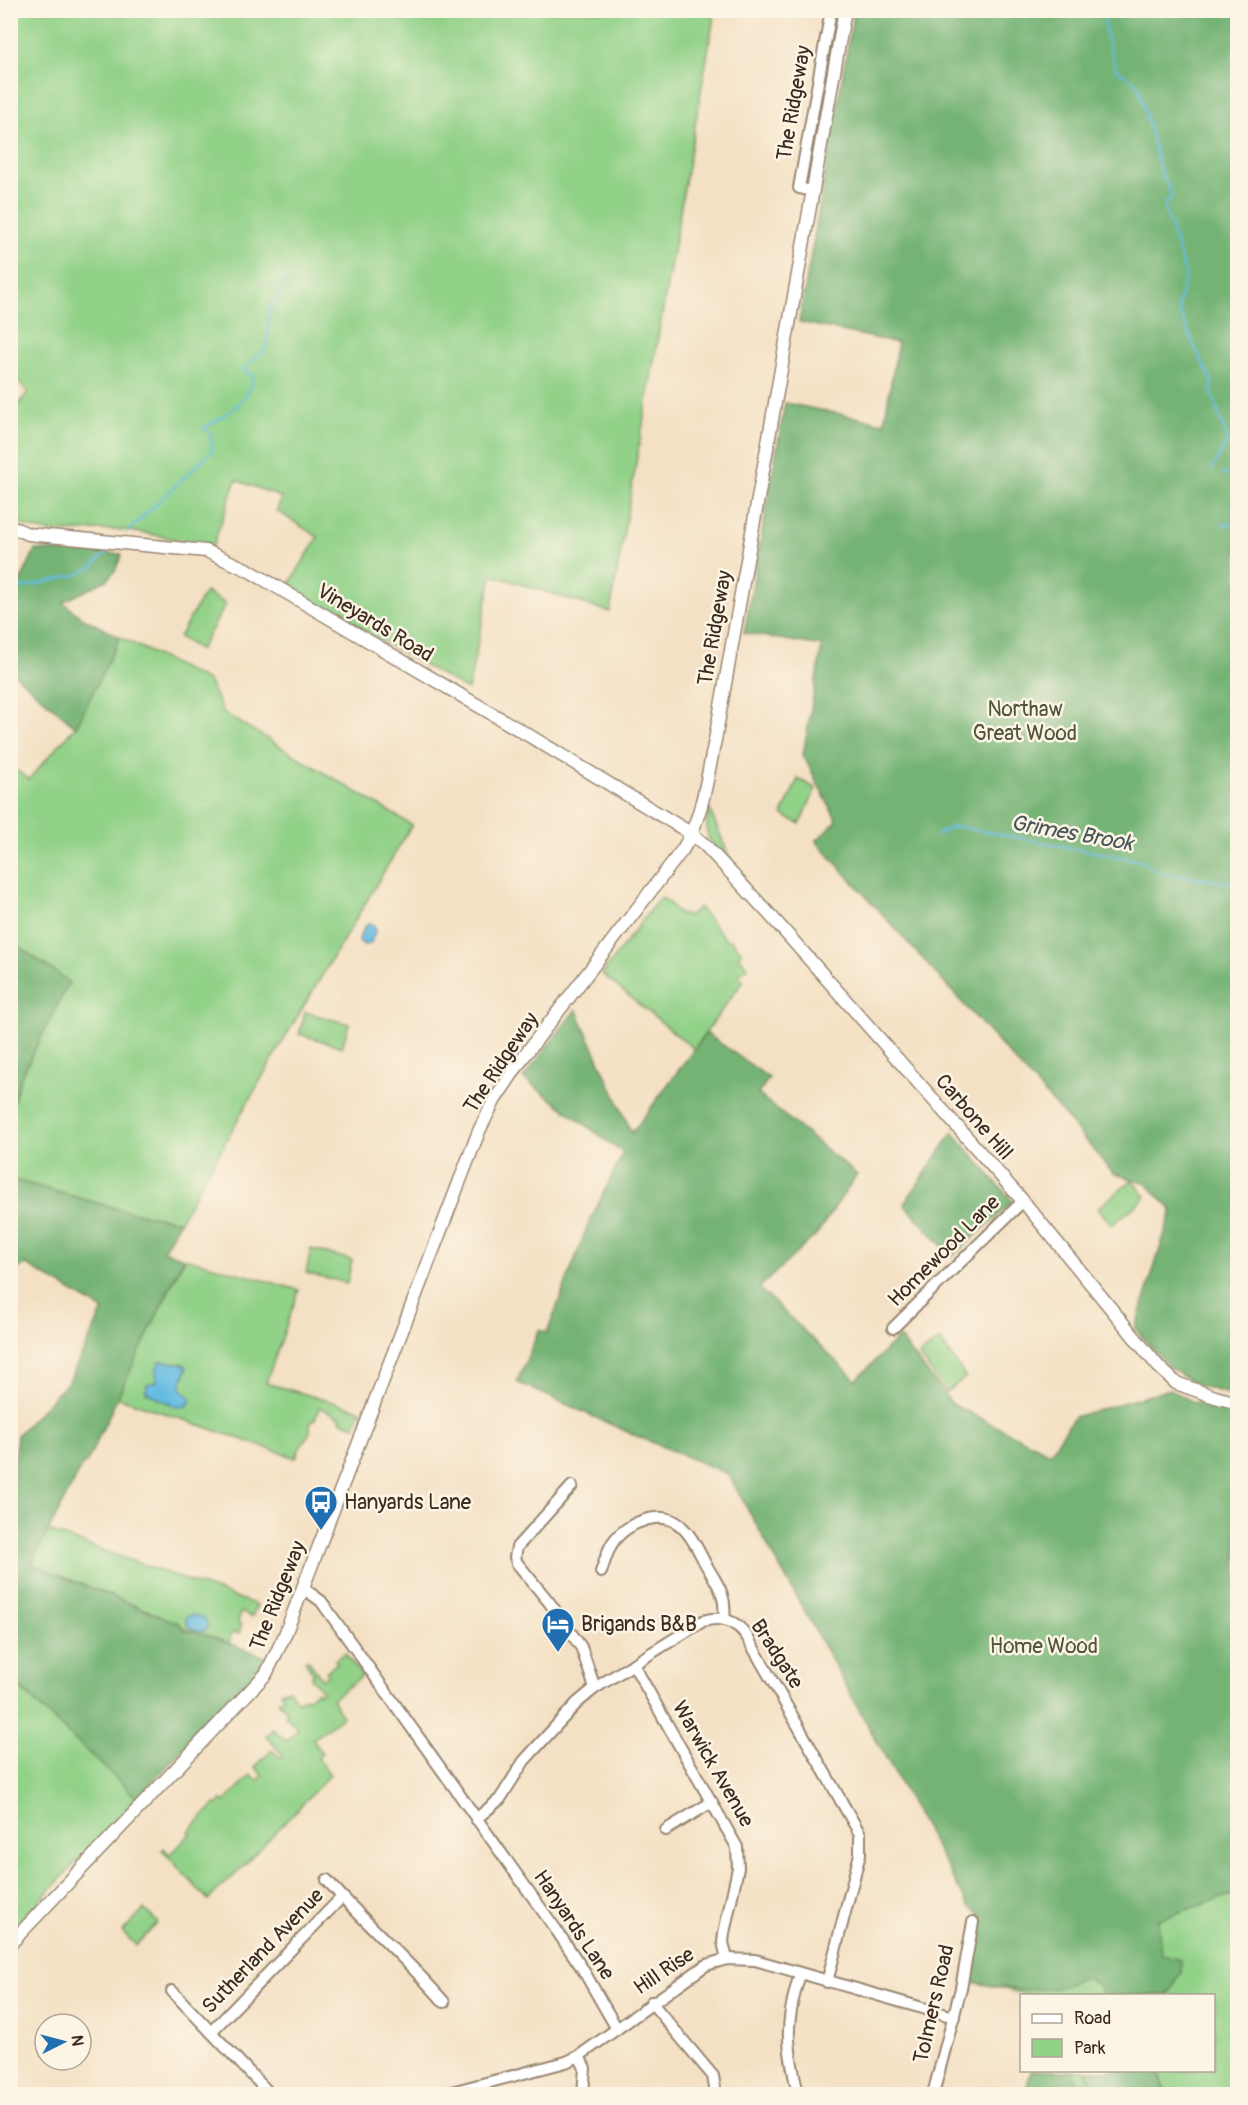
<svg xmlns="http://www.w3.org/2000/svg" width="1248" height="2105" viewBox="0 0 1248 2105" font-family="Pangolin,sans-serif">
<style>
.green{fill:#92d188;stroke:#667e53;stroke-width:1.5}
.forest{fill:#75b374;stroke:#586e49;stroke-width:1.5}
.water{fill:#65bce2;stroke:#507380;stroke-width:1.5}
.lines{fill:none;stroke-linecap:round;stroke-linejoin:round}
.stream{stroke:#65bce2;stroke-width:2}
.minor-casing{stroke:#988672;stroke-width:14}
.tertiary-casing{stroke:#988672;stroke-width:15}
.minor{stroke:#fff;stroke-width:10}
.tertiary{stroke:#fff;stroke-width:12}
.labels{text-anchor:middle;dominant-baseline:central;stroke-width:5;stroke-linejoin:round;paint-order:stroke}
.street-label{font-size:21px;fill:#3b2a1e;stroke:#fcf5e5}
.park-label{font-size:21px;fill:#515438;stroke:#fcf5e5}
.poi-label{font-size:21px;fill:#3b2a1e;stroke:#fcf5e5;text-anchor:start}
.water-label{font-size:22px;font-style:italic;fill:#485659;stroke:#fcf5e5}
</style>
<rect width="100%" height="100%" fill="#fcf5e5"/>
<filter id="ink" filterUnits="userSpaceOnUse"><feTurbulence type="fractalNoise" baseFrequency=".0167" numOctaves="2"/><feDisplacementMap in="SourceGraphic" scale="12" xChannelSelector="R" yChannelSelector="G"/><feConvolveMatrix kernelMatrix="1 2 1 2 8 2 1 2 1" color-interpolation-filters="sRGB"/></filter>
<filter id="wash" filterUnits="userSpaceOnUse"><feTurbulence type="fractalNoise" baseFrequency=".008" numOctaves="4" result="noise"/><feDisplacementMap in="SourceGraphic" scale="24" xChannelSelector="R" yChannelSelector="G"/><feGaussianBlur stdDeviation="1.35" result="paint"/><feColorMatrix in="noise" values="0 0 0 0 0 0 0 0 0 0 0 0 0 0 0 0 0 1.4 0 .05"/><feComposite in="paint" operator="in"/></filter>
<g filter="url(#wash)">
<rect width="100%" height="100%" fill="#f4e1c5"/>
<g class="green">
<path d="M22 11H715L610 612 492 575 468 690 287 588 318 537 277 511 281 497 236 480 213 546C182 541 151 533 120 530 84 527 43 542 11 518V414L28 392 10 372V24Z"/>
<polygon points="834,11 842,11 808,183 806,184 804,182"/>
<polygon points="205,592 226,604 200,650 179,637"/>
<polygon points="120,637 208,681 224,713 412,825 287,1034 180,1221 126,1211 11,1179 11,1109 21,1077 69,982 11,941 10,766 29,779 75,727"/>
<polygon points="798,779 816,788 800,824 782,815"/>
<path d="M709 808 733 866C711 843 702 842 709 808Z"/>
<polygon points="660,897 667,901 681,916 684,914 687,917 699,907 727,941 730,939 742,952 738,956 748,967 738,976 743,981 694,1049 602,974"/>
<polygon points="305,1012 349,1024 342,1047 299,1034"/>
<polygon points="1132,1180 1146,1197 1112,1225 1098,1208"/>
<polygon points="311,1249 352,1260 347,1283 306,1273"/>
<path d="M185 1258 299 1290 266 1383 361 1410 355 1426 340 1421 341 1418 319 1407 315 1419 310 1424C312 1435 305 1439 300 1448 298 1451 297 1454 296 1458L117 1397Z"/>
<polygon points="940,1340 966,1377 946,1392 919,1355"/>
<path d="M48 1531 257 1605 252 1617 241 1612 238 1621 241 1626 239 1634 234 1632 231 1634 229 1644C214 1638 189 1634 178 1623L31 1564Z"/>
<polygon points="345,1653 362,1676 332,1699 343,1716 313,1739 322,1753 318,1758 330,1775 232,1878 231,1877 208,1900 162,1850 164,1848 170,1855 191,1833 189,1831 215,1804 217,1805 222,1800 224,1802 251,1775 258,1781 262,1775 255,1767 272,1750 280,1758 283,1755 266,1736 273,1729 286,1741 298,1729 285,1715 288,1712 278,1701 283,1697 280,1692 289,1689 297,1702 305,1697 307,1699 317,1691 319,1693 323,1691 311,1678 313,1673 305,1661 308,1660 322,1679 328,1675 326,1672 337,1663 335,1660"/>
<polygon points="10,1679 137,1798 11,1931 10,1931"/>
<polygon points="1237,1893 1237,2094 1025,2094 1031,2071 1214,2070 1214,1996 1028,1995 971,1981"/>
<polygon points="144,1909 158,1923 136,1945 122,1932"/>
</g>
<g class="forest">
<polygon points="854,11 1237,11 1237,1397 1198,1385 1170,1368 1135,1329 1172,1210 1147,1184 1113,1173 1063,1114 816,841 837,821 803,755 822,646 744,633 785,403 884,423 898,343 799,322"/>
<polygon points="35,550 122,554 115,571 107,580 63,602 81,617 120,637 76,727 12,672 11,673 11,601"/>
<polygon points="11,941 69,982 21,1077 11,1109"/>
<polygon points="576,1009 632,1133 706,1033 769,1078 758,1094 857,1175 816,1235 759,1288 856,1380 899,1337 952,1404 1050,1453 1074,1417 1170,1389 1193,1402 1237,1409 1237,1893 1158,1919 1161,1955 1181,1960 1181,1972 1168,1995 1103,1995 1098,1985 1086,1977 1057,1988 1019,1990 971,1982 970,1972 982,1915 969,1907 728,1474 632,1434 517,1382 539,1330 547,1333 588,1225 623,1153 523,1078"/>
<polygon points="953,1132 1013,1202 952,1257 904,1204"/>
<polygon points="11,1179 126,1211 180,1221 163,1251 184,1258 86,1464 83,1464 31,1564 178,1623 185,1630 207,1635 265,1657 261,1667 137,1798 11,1679 10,1516 17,1435 69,1381 103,1310 25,1264 11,1274"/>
<polygon points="1031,2070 1072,2071 1084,2094 1025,2094"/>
<polygon points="1085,2071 1158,2071 1166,2094 1098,2094"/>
</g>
<g class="water">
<path d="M370 923 375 927V932L370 944 364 945 359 941C360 935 364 925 370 923Z"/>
<polygon points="161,1361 184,1364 187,1368 180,1387 191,1398 188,1406 176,1407 146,1392 147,1384 157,1382 156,1370"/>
<path d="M192 1615 204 1618 208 1624 206 1630C196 1633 185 1629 186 1617Z"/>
</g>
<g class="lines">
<g class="stream">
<polyline points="1104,10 1106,35 1116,69 1138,84 1159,166 1172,196 1164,205 1186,276 1178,307 1194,346 1212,381 1211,391 1228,441 1211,470"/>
<polyline points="1223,473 1232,476 1238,489"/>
<polyline points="1223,525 1238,523"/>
<path d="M127 532 212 451 211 434 204 428C223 417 251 401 253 376L242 370 267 348 269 311 286 280"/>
<polyline points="10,604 21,588 80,574 92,567 106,553"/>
<polyline points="936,835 955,826 1141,861 1161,873 1238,884"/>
</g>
</g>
</g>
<g filter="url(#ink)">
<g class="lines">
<defs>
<g id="minor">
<polyline points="812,191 799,188 831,10"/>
<polyline points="893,1328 1023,1201"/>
<polyline points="572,1486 517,1547 515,1557 517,1563 549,1602 581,1647 595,1688"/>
<path d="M601 1572C605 1561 607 1551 613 1542 627 1522 664 1507 683 1528 693 1537 699 1552 705 1563 717 1584 727 1594 724 1619"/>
<polyline points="303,1588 321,1601 557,1931 582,1968 617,2029"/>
<polyline points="633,1664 737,1847 738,1868 724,1933 723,1942 727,1959"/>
<path d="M476 1819 500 1799 524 1761 577 1703 595 1688 703 1621C720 1616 735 1620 746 1635L860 1834V1854L827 1982"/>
<polyline points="666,1830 712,1802"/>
<path d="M327 1880C364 1922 407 1959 444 2002"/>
<polyline points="172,1991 270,2094"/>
<polyline points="651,2002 713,2076 716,2094"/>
<polyline points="211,2032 342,1897"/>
<polyline points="579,2056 585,2068 583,2094"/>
<polyline points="444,2094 566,2062 579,2056 706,1965 727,1959 755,1960 954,2017"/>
<path d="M798 2094C787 2043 784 2026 800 1974"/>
<polyline points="933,2094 961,1988 973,1922"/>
</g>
<g id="tertiary">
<polyline points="10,526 28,534 206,551 248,570 528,735 692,834 705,845 771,916 1023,1201 1158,1366 1176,1383 1215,1397 1238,1403"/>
<path d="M10 1944 266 1674 284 1637 479 1131 494 1101 524 1056 683 849C703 816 707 777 715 740L845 10"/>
</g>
</defs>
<use href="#minor" class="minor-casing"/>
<use href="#tertiary" class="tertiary-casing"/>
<use href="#minor" class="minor"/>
<use href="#tertiary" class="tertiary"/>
</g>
</g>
<defs>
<symbol id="bus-pin" viewBox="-11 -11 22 30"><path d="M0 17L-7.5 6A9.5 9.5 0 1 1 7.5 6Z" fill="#1f6fb2" stroke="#fcf5e5"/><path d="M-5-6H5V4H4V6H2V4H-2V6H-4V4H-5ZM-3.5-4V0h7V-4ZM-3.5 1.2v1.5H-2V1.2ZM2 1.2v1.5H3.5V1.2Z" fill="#fff"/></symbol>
<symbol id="hotel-pin" viewBox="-11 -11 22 30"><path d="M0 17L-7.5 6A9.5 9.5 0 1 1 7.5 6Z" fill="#1f6fb2" stroke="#fcf5e5"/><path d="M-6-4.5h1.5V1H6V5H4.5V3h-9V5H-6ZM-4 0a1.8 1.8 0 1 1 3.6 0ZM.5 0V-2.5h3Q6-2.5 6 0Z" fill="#fff"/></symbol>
</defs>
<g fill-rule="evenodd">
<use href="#bus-pin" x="302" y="1483" width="38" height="52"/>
<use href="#hotel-pin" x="539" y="1605" width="38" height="52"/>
</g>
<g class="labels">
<g class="street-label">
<text transform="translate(794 103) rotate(-80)">The Ridgeway</text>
<text transform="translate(375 623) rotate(31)">Vineyards Road</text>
<text transform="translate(715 628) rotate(-80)">The Ridgeway</text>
<text transform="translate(501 1063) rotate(-56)">The Ridgeway</text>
<text transform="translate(974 1117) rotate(49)">Carbone Hill</text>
<text transform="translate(944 1251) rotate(-45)">Homewood Lane</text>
<text transform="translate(278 1596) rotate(-68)">The Ridgeway</text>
<text transform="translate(777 1654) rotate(57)">Bradgate</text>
<text transform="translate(713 1764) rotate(60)">Warwick Avenue</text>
<text transform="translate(574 1925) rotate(56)">Hanyards Lane</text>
<text transform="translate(263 1951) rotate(-46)">Sutherland Avenue</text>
<text transform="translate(664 1971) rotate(-34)">Hill Rise</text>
<text transform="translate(934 2004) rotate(-77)">Tolmers Road</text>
</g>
<g class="park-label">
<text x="1025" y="709">Northaw<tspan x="1025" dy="24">Great Wood</tspan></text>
<text x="1044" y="1646">Home Wood</text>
</g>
<g class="poi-label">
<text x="344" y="1502">Hanyards Lane</text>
<text x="581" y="1624">Brigands B&amp;B</text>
</g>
<g class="water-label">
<text transform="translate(1072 833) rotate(10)">Grimes Brook</text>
</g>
</g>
<rect width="1248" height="2105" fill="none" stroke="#fcf5e5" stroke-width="36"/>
<rect x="1020" y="1994" width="195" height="78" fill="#fcf5e5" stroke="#afa495" stroke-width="1.5"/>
<rect x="1032" y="2014" width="30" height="9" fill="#ffffff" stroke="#afa495" stroke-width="1.5"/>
<text x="1074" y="2024" font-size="18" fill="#3b2a1e">Road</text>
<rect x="1032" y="2039" width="30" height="18" fill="#92d188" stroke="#afa495" stroke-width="1.5"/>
<text x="1074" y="2054" font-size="18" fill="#3b2a1e">Park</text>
<g transform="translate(63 2042) rotate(84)"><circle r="28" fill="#fcf5e5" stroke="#afa495" stroke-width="1.5"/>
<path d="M0-4.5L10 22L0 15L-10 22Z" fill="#1f6fb2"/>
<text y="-9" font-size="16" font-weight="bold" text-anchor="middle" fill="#3b2a1e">N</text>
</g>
</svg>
